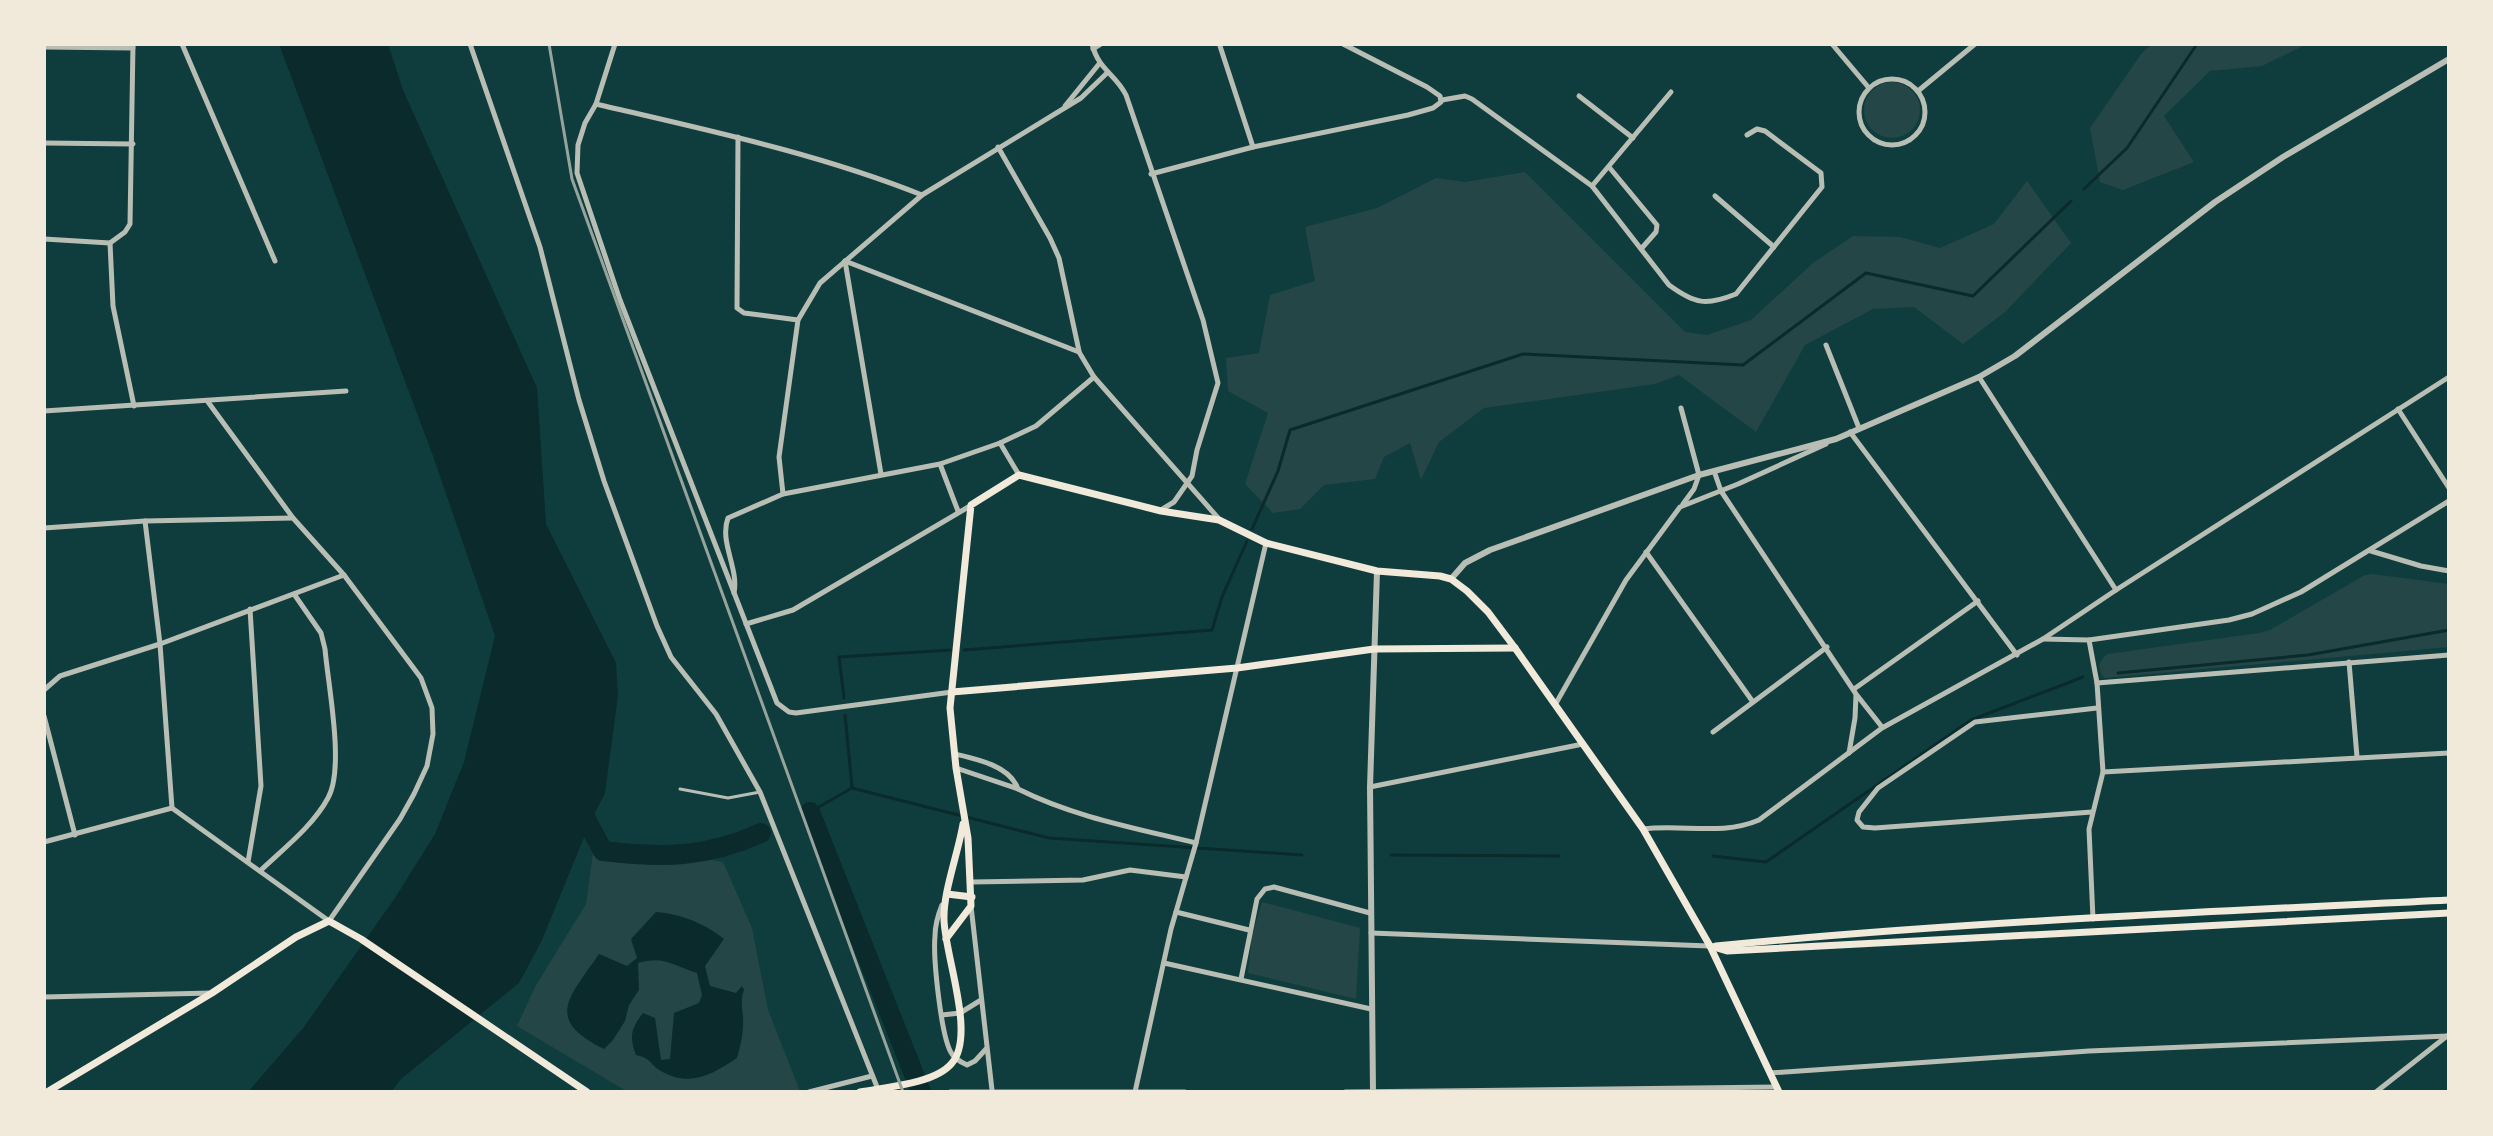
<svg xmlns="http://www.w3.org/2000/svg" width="2493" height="1136" viewBox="0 0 2493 1136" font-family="Poppins,sans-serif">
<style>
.green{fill:#244646}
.water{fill:#0a2a2b}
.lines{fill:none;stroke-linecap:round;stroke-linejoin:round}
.stream{stroke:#0a2a2b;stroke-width:3}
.river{stroke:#0a2a2b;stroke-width:20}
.service{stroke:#b8beb3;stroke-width:3}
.minor{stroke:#b8beb3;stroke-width:5}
.tertiary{stroke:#b8beb3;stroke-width:6}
.secondary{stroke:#f1e9da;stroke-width:7}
.rail{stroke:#97a49c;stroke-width:3}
</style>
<rect width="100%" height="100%" fill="#0f3d3e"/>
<g class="green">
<polygon points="2152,44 2307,44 2262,66 2210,71 2164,116 2194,162 2123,190 2100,182 2090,128 2142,53"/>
<circle cx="1892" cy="110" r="28"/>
<polygon points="1525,172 1685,332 1707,335 1751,320 1813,263 1853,236 1900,237 1940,248 1994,224 2027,181 2071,243 2005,312 1963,344 1914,307 1873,309 1805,345 1756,432 1679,375 1655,384 1484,408 1439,442 1421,480 1410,443 1384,457 1375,479 1324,485 1300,509 1273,513 1245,484 1268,413 1228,391 1226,358 1259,353 1270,295 1315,281 1305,227 1377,208 1436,178 1465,182"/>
<path d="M2372 574 2449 584V647L2104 678C2097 670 2098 660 2108 654L2259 633 2270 630 2365 575Z"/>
<polygon points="666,852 723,862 752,928 768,1010 800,1091 628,1092 517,1026 535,987 586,904 593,853 635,855"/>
<polygon points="1262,902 1360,928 1356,999 1248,973 1252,936"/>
</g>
<g class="water">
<polygon points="279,44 388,44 403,90 537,388 546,524 616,663 618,695 605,793 589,825 542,940 519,983 401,1079 391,1092 248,1092 304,1027 395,898 435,834 464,762 495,636 433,456"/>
<path d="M656 912C681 914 704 923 724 939L705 966 710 986 736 993 742 986 744 990C739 1002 744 1012 743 1024 743 1036 740 1047 737 1058 713 1074 690 1088 661 1071 649 1064 653 1059 636 1055 629 1037 631 1028 643 1013L655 1018 661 1060 670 1059 674 1013 699 1003 702 995 697 973C675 966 663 955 638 963L639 990 629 1005 625 1021 613 1040 604 1049C543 1019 570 997 599 954L627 966 637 958 631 939Z"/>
</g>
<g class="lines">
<g class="stream">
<polyline points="2084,189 2127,148 2197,44"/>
<polyline points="1252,529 1278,471 1290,430 1523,354 1743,365 1866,273 1973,296 2071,201"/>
<polyline points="964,650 1212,630 1222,597 1247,541"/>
<polyline points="2118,673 2308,655 2449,630"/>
<polyline points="844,698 839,657 951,650"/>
<polyline points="845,715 852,787"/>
<polyline points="810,812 852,788 1049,838 1302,855"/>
<polyline points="1391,855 1559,856"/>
<polyline points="1713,856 1766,862 1971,720 2083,677"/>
</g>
<g class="river">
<path d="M576 801 603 851C662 858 706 858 761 833"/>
<polyline points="810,812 921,1092"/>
</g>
<polyline class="service" points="680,789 728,798 760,792"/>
<g class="minor">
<polyline points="182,44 275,261"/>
<polyline points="470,44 540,247 579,400 604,481 657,626 671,657 716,714 760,792 879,1092"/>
<polyline points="615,44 596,104 585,123 578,145 577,173 620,300 777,703 789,712 796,713 952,692"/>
<path d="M1092 44C1099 71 1115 73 1126 95L1203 320 1218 383 1197 450 1192 476 1174 502 1161 510"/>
<polyline points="1832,44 1869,88"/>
<polyline points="1220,46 1253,147"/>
<polyline points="44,47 133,48"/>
<polyline points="1093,49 1101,44"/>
<circle cx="1892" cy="112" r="33"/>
<polyline points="1918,91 1975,44"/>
<polyline points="1579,96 1633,138"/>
<path d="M1442 100 1465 96 1472 99 1592 186 1669 285C1695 304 1706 306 1736 294L1822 187 1821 173 1765 131 1757 129 1747 135"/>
<path d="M596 104C706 130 817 153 922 195"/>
<polyline points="1065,106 1099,64"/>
<polyline points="738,137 737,308 744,313 798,320"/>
<polyline points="44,143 133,144"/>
<polyline points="998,147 1050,238 1059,258 1079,351"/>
<polyline points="1609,167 1657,225 1656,232 1641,249"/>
<polyline points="1151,174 1253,147 1408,115 1433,108 1441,102 1440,96 1427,87 1343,44"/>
<polyline points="1592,186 1671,92"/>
<polyline points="1715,196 1774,247"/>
<polyline points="44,239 110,243"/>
<polyline points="110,243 125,232 130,224 133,44"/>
<polyline points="110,243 113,306 134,406"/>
<polyline points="845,261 1079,352 1094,377 1219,519"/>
<polyline points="845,261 881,474"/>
<polyline points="1826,345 1859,428"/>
<polyline points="1979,377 2116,590"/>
<polyline points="1681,408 1699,475 1694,489 1683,504"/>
<polyline points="2398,409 2449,488"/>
<polyline points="44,411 346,391"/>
<polyline points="1850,432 2017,655"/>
<polyline points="1000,443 1019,475"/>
<polyline points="940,464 958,511"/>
<polyline points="1714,471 1721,491 1856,694 1882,727"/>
<polyline points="783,494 779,457 798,320 820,283 922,195 1081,98 1107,73"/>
<polyline points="145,521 160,644 172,808"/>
<polyline points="44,528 145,521 293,518"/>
<polyline points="2371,551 2421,566 2449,571"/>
<polyline points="1646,552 1753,702"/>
<path d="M734 593C739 568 719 542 728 518L783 494 940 464 1000 443 1036 426 1094 377"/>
<polyline points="746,624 793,610 970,506"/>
<polyline points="2043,639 2089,640 2229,620 2252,614 2301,592 2449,501"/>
<polyline points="2089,640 2097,683 2103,772 2089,829 2093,919"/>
<polyline points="2349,662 2357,757"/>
<polyline points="2097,683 2449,655"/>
<polyline points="1854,689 1978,601"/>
<polyline points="44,690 60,676 160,644 344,575"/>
<polyline points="1555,705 1626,580 1680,507 1738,484 1826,444"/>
<polyline points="44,716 75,835"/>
<polyline points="1713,732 1827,647"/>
<polyline points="1849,753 1855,718 1856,695"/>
<path d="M955 754C977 759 1010 766 1018 789L956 768"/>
<polyline points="2103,772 2449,753"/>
<polyline points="1370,787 1583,744"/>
<path d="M1018 789C1074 817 1135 828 1196 843"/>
<polyline points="172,808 329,921 400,819 414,794 427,766 433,734 432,708 421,678 344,575 293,518 208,402"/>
<polyline points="2092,812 1875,828 1863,827 1857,820 1859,812 1878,788 1975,722 2097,708"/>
<path d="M1643 829C1682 824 1722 836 1759 820L1882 728 2043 639 2116 590 2449 377"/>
<polyline points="44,842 172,808"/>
<polyline points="248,862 261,786 250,609"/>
<path d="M260 871C283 849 313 826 328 798 345 768 328 685 325 649L321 633 294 594"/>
<polyline points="972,882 1083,880 1130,870 1186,877"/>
<path d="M942 905C938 915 935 926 935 936 933 957 941 1039 952 1054 956 1060 961 1062 967 1065L975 1061 986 1049"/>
<polyline points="971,906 992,1090"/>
<polyline points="1176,912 1249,930"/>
<polyline points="1371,933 1709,946"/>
<polyline points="1164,963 1371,1009"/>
<polyline points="1241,979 1257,899 1265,889 1274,887 1370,913"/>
<polyline points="44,997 211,993"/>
<polyline points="942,1015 960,1013 981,1000"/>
<polyline points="1770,1073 2089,1051 2448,1036"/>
<polyline points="809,1092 872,1076"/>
<polyline points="950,1092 1185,1092"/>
<polyline points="1135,1092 1171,929 1196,843 1266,543"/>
<polyline points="1345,1092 1776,1087"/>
<polyline points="2376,1092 2447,1036"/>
</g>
<g class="tertiary">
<polyline points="1451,579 1465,563 1490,550 1699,475 1836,439 1979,377 2015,356 2215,202 2283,157 2449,59"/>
<polyline points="1373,1092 1370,787 1377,571"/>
</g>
<g class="secondary">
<polyline points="952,692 1237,668 1374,649 1515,648"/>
<polyline points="947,894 972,897"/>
<polyline points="946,939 971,906 968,838 956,768 950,708 971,505 1019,475 1161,511 1219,520 1266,543 1377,571 1440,576 1451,579 1467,591 1488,612 1515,648 1643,829 1710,946 1779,1092"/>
<polyline points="1710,946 1727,951 2449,913"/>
<path d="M1716 946C1960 922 2205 912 2449 900"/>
<polyline points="47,1092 212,993 296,937 329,921 361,939 587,1092"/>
<path d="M860 1092C886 1087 935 1084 952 1063 976 1035 945 956 944 920 943 892 958 854 963 824"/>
</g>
<polyline class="rail" points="549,44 572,179 903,1092"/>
</g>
<rect width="2493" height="1136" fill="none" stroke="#f1e9da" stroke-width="92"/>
</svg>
